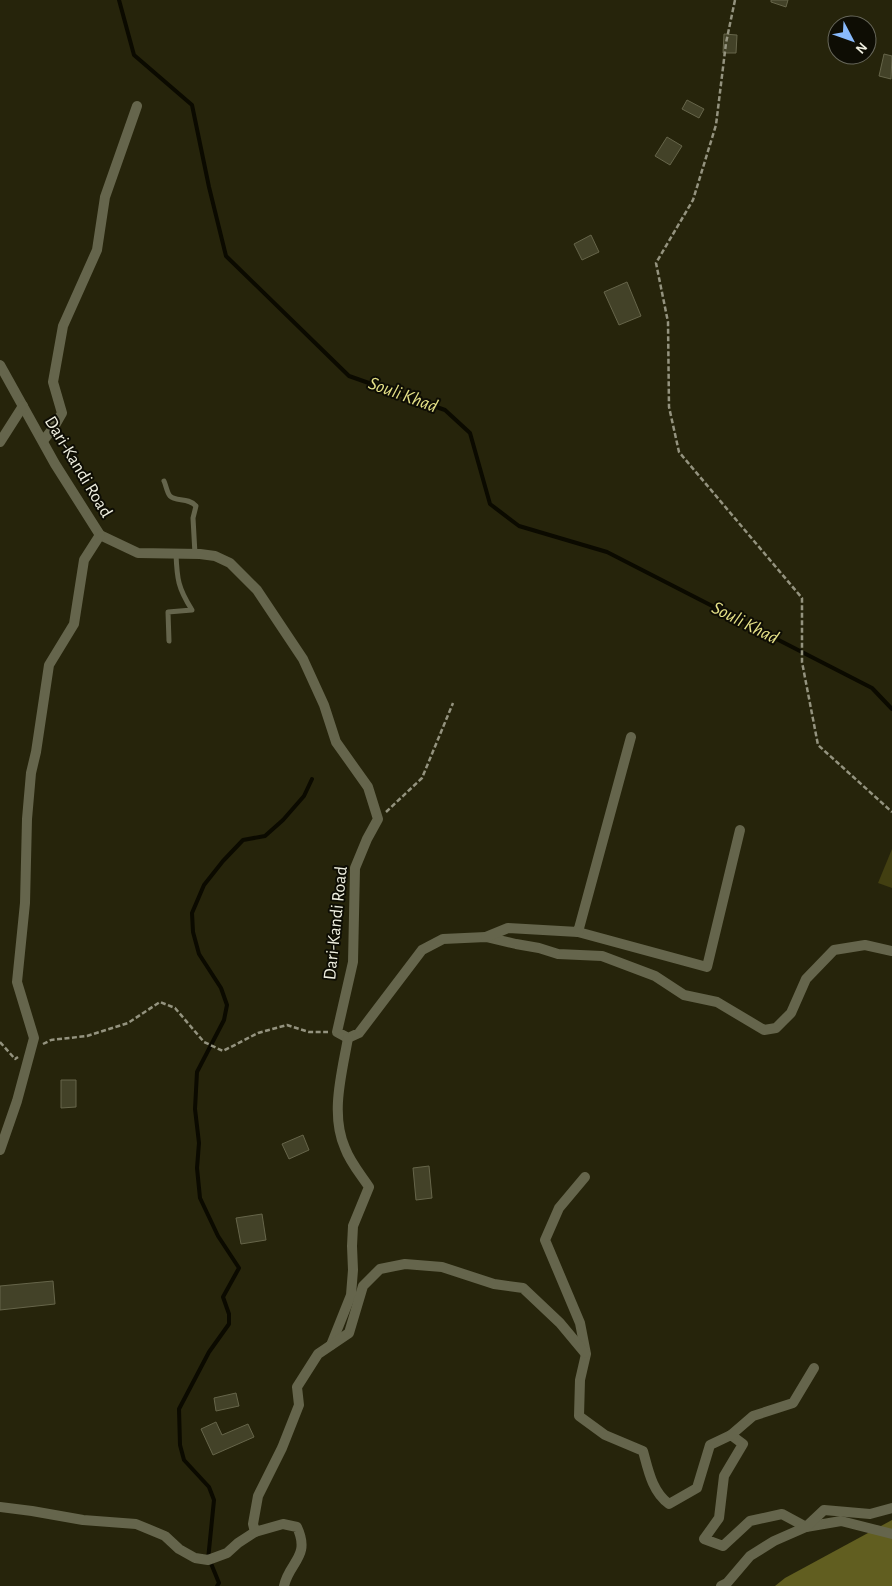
<svg xmlns="http://www.w3.org/2000/svg" width="892" height="1586" viewBox="0 0 892 1586" font-family="'Alegreya Sans',sans-serif">
<style>
.green{fill:#423f11}
.forest{fill:#615e20}
.lines{fill:none;stroke-linecap:round;stroke-linejoin:round}
.stream{stroke:#0b0a00;stroke-width:4}
.building{fill:#434228;stroke:#66654a}
.path{stroke:#94937f;stroke-width:2.5;stroke-dasharray:5 2.5;stroke-linecap:butt}
.lane{stroke:#65654c;stroke-width:5}
.street{stroke:#65654c;stroke-width:10}
.labels{text-anchor:middle;dominant-baseline:central;stroke-width:4;stroke-linejoin:round;paint-order:stroke}
.street-label{font-size:18px;fill:#f0f0e1;stroke:#0e0d04}
.water-label{font-size:19px;font-style:italic;fill:#e6e288;stroke:#0e0d04}
</style>
<rect width="100%" height="100%" fill="#26240b"/>
<polygon class="green" points="892,849 892,888 878,883"/>
<polygon class="forest" points="892,1520 892,1586 775,1586 785,1578"/>
<g class="lines">
<g class="stream">
<polyline points="119,0 134,55 192,105 209,187 226,256 349,376 445,410 470,433 490,504 519,526 607,552 872,688 892,709"/>
<polyline points="217,1586 219,1583 210,1561 208,1560 214,1500 209,1487 184,1460 180,1445 179,1409 209,1352 229,1324 229,1314 223,1297 239,1268 218,1236 200,1198 197,1168 199,1143 195,1109 197,1072 224,1020 227,1005 221,988 199,954 193,932 192,913 204,885 223,861 243,840 265,836 283,820 304,796 312,779"/>
</g>
</g>
<g class="building">
<polygon points="771,0 788,0 786,7 771,2"/>
<polygon points="724,34 737,35 736,53 723,53"/>
<polygon points="884,54 892,56 891,79 879,76"/>
<polygon points="687,100 704,109 699,118 682,109"/>
<polygon points="667,137 682,146 670,165 655,156"/>
<polygon points="591,235 599,252 582,260 574,244"/>
<polygon points="627,282 641,316 619,325 604,292"/>
<polygon points="61,1080 76,1080 76,1107 61,1108"/>
<polygon points="303,1135 309,1150 289,1159 282,1144"/>
<polygon points="429,1166 432,1198 416,1200 413,1168"/>
<polygon points="262,1214 266,1240 241,1244 236,1218"/>
<polygon points="53,1281 55,1304 0,1310 0,1286"/>
<polygon points="236,1393 239,1406 216,1411 214,1398"/>
<polygon points="216,1422 222,1435 248,1424 254,1437 213,1455 201,1429"/>
</g>
<g class="lines">
<g class="path">
<polyline points="735,0 726,43 716,125 693,200 656,263 668,322 669,407 679,452 802,598 802,662 818,745 892,812"/>
<polyline points="386,812 422,778 453,703"/>
<polyline points="0,1042 15,1059 18,1057"/>
<polyline points="43,1044 51,1040 87,1036 128,1023 160,1002 175,1008 204,1042 223,1051 258,1033 287,1025 309,1032 328,1032"/>
</g>
<g class="lane">
<path d="M164 481C166 485 167 493 170 496 176 502 188 497 196 506L193 518 195 554"/>
<path d="M169 641 168 612 192 610C178 588 177 579 176 554"/>
</g>
<g class="street">
<polyline points="0,365 55,464 100,535 138,553 200,554 215,556 230,563 257,590 303,659 324,705 336,742 368,787 378,819 367,839 355,868 353,962 337,1032 348,1038 359,1033 422,950 443,939 486,937 516,944 539,948 558,954 602,956 655,976 684,995 717,1002 764,1030 776,1028 791,1013 806,979 834,950 865,945 892,951"/>
<polyline points="43,441 54,427 62,413 53,382 63,326 97,250 105,197 137,106"/>
<polyline points="0,442 23,406"/>
<polyline points="578,932 707,967 740,830"/>
<polyline points="486,937 508,928 578,932 631,737"/>
<polyline points="0,1150 17,1101 34,1038 17,982 25,903 27,819 31,773 36,752 49,665 74,624 84,560 100,535"/>
<path d="M585 1177 559 1208 545 1240 580 1323 586 1354 580 1380 579 1416 605 1435 643 1451C648 1469 652 1492 669 1504L697 1488 710 1445 731 1435 743 1444 724 1476 719 1518 704 1539 723 1546 750 1521 782 1514 806 1527 841 1521 892 1534"/>
<path d="M331 1345 351 1295 353 1270 352 1246 353 1226 369 1187C361 1175 350 1162 345 1148 330 1114 342 1073 348 1038"/>
<polyline points="731,1435 753,1416 793,1403 814,1368"/>
<polyline points="0,1507 32,1511 83,1520 136,1524 165,1536 179,1549 195,1558 208,1560 227,1553 238,1543 255,1532"/>
<path d="M284 1586C289 1562 311 1557 297 1527L283 1524 255 1532 253 1524 258 1496 282 1448 299 1405 297 1387 318 1354 349 1333 363 1286 380 1269 405 1264 442 1267 494 1284 523 1288 560 1323 585 1353"/>
<polyline points="721,1586 727,1583 750,1556 774,1541 806,1527 824,1510 870,1514 892,1508"/>
</g>
</g>
<g class="labels">
<g class="street-label">
<text transform="translate(78 467) rotate(59)">Dari-Kandi Road</text>
<text transform="translate(336 923) rotate(-84)">Dari-Kandi Road</text>
</g>
<g class="water-label">
<text transform="translate(403 395) rotate(20)">Souli Khad</text>
<text transform="translate(745 623) rotate(27)">Souli Khad</text>
</g>
</g>
<g transform="translate(852 40) rotate(131)"><circle r="24" fill="#0e0d04" stroke="#68685c"/>
<path d="M0-4L9 19L0 12L-9 19Z" fill="#89bafc"/>
<text y="-8" font-size="14" font-weight="bold" text-anchor="middle" fill="#f0f0e1">N</text>
</g>
</svg>
